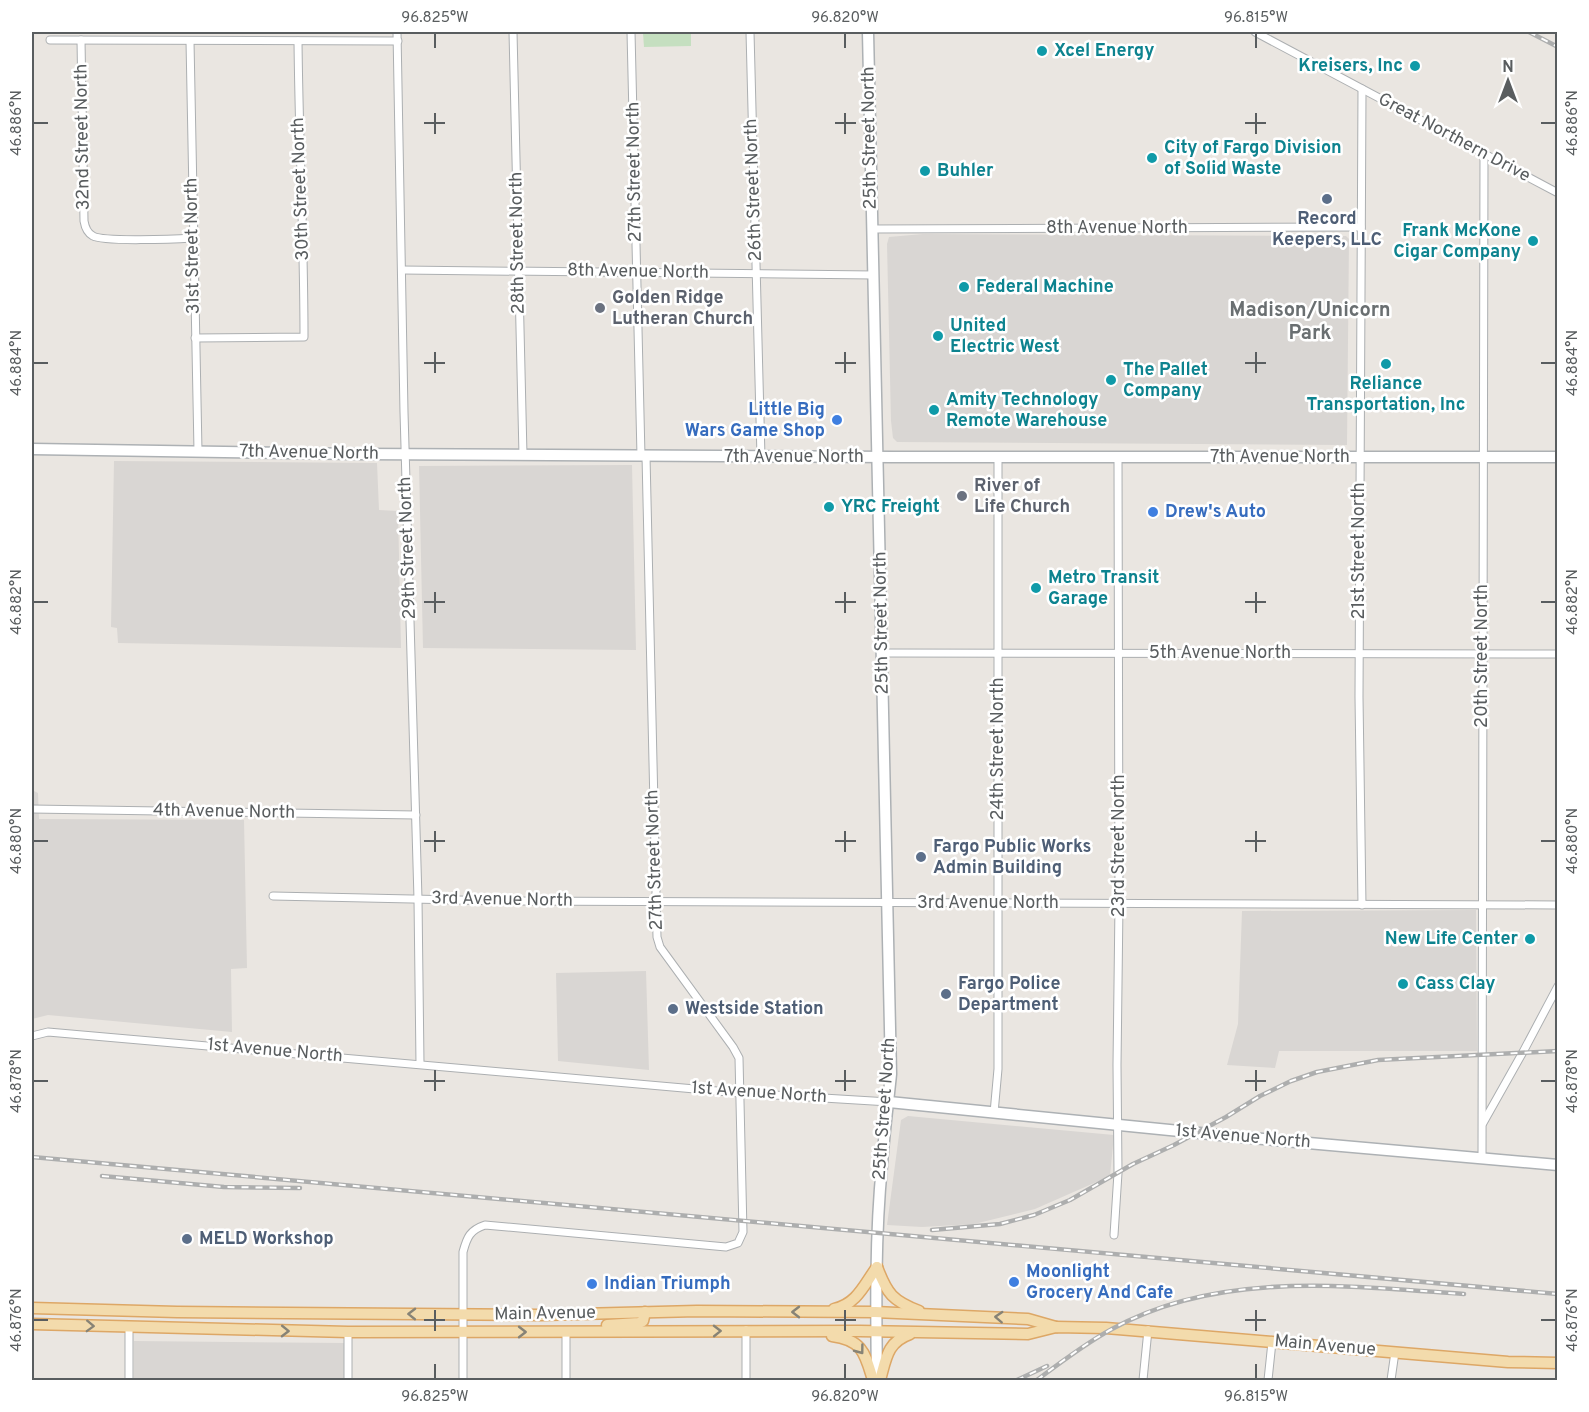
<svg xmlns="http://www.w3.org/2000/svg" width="1589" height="1412" viewBox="0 0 1589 1412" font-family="Overpass,sans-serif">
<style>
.industrial{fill:#d9d6d3}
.green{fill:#c5dfc0}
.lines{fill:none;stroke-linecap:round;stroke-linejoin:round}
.street-casing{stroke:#acafb1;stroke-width:9}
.secondary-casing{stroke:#adb1b4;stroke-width:13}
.primary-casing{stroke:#dda766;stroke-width:13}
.street{stroke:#fff;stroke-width:7}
.secondary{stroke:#fff;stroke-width:10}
.primary{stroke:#f3dbac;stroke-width:10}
.rail-casing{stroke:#adaeae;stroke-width:4.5}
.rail{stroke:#fff;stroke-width:2;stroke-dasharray:7;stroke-linecap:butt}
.oneway{stroke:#878376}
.ticks{fill:none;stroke:#595d5f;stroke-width:2}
.culture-dot{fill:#0f9aa8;stroke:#fff;stroke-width:2}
.service-dot{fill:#5c6f8a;stroke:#fff;stroke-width:2}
.worship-dot{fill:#6b7280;stroke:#fff;stroke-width:2}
.shop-dot{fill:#3f7fe0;stroke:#fff;stroke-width:2}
.labels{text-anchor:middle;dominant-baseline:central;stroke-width:5;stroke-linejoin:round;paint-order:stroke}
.culture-label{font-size:18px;font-weight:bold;fill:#0d838f;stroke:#fff;text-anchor:start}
.street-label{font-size:18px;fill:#595d5f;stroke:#fff}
.service-label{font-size:18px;font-weight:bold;fill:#4e5e75;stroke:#fff;text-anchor:start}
.worship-label{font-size:18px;font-weight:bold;fill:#5b616d;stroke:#fff;text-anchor:start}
.shop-label{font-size:18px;font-weight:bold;fill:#366cbe;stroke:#fff;text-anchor:start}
.neighbourhood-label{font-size:20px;font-weight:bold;fill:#6a6f71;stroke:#fff}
.neatline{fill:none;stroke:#595d5f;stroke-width:2}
.ticks-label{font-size:15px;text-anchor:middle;fill:#595d5f}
</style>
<rect width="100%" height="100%" fill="#eae6e1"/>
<g class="industrial">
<polygon points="923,234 1346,236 1349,239 1347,445 897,442 893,438 891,421 887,244 889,237"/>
<polygon points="114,461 377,463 379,510 398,511 401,648 118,643 117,628 111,627"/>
<polygon points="632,465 636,650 423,648 419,466"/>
<polygon points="32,790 38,793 39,819 244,820 247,968 231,969 232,1032 48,1015 32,1019"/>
<polygon points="1476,910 1477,1051 1279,1051 1275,1068 1227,1065 1238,1024 1242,911"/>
<polygon points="646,971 649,1070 558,1061 556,973"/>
<polygon points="908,1116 1114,1135 1110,1176 1035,1209 974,1224 922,1227 887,1225 901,1120"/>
<polygon points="134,1341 344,1343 344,1380 134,1380"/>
</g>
<polygon class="green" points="691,32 691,46 644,47 643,33"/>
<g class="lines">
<defs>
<g id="street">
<polyline points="397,32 404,412 418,899 420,1064"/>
<polyline points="513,32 523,455"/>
<polyline points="631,32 641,456"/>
<polyline points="750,32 761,457"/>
<polyline points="1255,32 1558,193"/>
<polyline points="50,40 398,41"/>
<path d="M81 40 84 221C85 227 87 233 93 236 103 242 176 239 192 238"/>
<polyline points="190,41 198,451"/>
<polyline points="873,229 1361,227"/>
<polyline points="402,270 874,275"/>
<path d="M195 338 304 337C304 238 299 140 298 41"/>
<polyline points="883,653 1558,654"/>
<polyline points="32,809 416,815"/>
<polyline points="273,896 504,901 1558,905"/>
<polyline points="1362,905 1359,697 1362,89"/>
<polyline points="32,1036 48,1032 740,1093 889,1102"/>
<polyline points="994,1113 998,1069 998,457"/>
<polyline points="1483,1123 1523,1052 1558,986"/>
<polyline points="1482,1159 1484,153"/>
<polyline points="1114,1235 1118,1173 1117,1065 1119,904 1118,457"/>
<polyline points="746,1330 746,1380"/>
<polyline points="566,1332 566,1380"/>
<polyline points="129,1380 129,1327"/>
<polyline points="348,1380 348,1332"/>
<path d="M463 1380V1252C467 1237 470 1230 485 1225L726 1247 738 1243 743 1232 739 1058 733 1047 660 947 657 937 646 456"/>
<polyline points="1143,1380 1148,1330"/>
<polyline points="1268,1380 1272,1342"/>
<polyline points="1391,1380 1395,1352"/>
</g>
<g id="secondary">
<path d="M868 32 891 1074C888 1104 884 1134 882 1165 875 1237 876 1309 877 1380"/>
<polyline points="32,449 359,454 893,457 1558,457"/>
<polyline points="889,1102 1240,1137 1558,1165"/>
</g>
<g id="primary">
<path d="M877 1267C887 1294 893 1301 919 1311"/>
<polyline points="32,1308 177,1312 541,1315 697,1311 875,1312 1028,1319 1056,1327"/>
<path d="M834 1309C857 1304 864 1285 877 1267"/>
<polyline points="32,1324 348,1332 860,1331 1028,1334 1056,1327 1106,1328 1508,1362 1558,1363"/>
<polyline points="607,1325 639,1323 643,1321 645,1312"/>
<path d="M832 1336C863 1340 865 1354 873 1380"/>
<path d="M880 1380C886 1359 887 1342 910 1334"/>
</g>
</defs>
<use href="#street" class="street-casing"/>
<use href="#secondary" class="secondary-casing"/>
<use href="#primary" class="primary-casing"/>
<use href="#street" class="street"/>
<use href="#secondary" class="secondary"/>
<use href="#primary" class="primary"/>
<defs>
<g id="rail">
<polyline points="1529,32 1558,47"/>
<polyline points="32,1157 1558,1294"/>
<polyline points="102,1176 224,1187 300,1188"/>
<polyline points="932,1230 1000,1224 1034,1215 1070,1200 1133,1164 1174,1145 1226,1117 1260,1096 1291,1081 1317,1072 1378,1060 1558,1051"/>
<polyline points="1017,1380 1047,1366"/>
<path d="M1037 1380C1061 1362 1086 1343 1112 1329 1219 1270 1348 1286 1464 1294"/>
</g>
</defs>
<use href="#rail" class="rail-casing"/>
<use href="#rail" class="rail"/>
</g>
<defs><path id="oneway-chevron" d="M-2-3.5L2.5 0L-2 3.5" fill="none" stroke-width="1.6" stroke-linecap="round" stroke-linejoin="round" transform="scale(1.5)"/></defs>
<g class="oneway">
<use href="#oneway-chevron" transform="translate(796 1312) rotate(-180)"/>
<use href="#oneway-chevron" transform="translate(412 1314) rotate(-179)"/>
<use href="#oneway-chevron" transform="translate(999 1317) rotate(-177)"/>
<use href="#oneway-chevron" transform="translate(90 1326) rotate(2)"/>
<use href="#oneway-chevron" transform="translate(285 1331) rotate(1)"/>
<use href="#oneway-chevron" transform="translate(717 1331) rotate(-1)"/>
<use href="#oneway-chevron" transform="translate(522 1332)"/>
<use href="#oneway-chevron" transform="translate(860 1350) rotate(53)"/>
</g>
<path class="ticks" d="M435 33V48M845 33V48M1256 33V48M435 113V134M845 113V134M1256 113V134M33 123H48M424 123H445M835 123H856M1245 123H1266M1541 123H1556M435 352V373M845 352V373M1256 352V373M33 363H48M424 363H445M835 363H856M1245 363H1266M1541 363H1556M435 592V613M845 592V613M1256 592V613M33 602H48M424 602H445M835 602H856M1245 602H1266M1541 602H1556M435 831V852M845 831V852M1256 831V852M33 841H48M424 841H445M835 841H856M1245 841H1266M1541 841H1556M435 1070V1091M845 1070V1091M1256 1070V1091M33 1081H48M424 1081H445M835 1081H856M1245 1081H1266M1541 1081H1556M435 1310V1331M845 1310V1331M1256 1310V1331M33 1320H48M424 1320H445M835 1320H856M1245 1320H1266M1541 1320H1556M435 1364V1379M845 1364V1379M1256 1364V1379"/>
<g class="culture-dot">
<circle cx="1042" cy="51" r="6"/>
<circle cx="1415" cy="66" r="6"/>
<circle cx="1152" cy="158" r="6"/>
<circle cx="925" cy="171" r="6"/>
<circle cx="1533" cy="241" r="6"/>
<circle cx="964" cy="287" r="6"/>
<circle cx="938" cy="336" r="6"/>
<circle cx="1386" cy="364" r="6"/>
<circle cx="1111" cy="380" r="6"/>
<circle cx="934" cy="410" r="6"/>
<circle cx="829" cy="507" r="6"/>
<circle cx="1036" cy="588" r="6"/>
<circle cx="1530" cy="939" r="6"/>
<circle cx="1403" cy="984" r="6"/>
</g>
<g class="service-dot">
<circle cx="1327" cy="199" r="6"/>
<circle cx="921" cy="857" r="6"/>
<circle cx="946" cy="994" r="6"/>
<circle cx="673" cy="1009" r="6"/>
<circle cx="187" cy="1239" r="6"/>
</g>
<g class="worship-dot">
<circle cx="600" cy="308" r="6"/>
<circle cx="962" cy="496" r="6"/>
</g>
<g class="shop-dot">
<circle cx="837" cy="420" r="6"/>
<circle cx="1153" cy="512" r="6"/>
<circle cx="1014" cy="1282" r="6"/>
<circle cx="592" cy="1284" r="6"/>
</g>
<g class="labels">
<g class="culture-label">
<text x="1054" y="51">Xcel Energy</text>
<text x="1403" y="66" text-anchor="end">Kreisers, Inc</text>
<text x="1164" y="148">City of Fargo Division<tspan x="1164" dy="21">of Solid Waste</tspan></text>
<text x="937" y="171">Buhler</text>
<text x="1521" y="231" text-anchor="end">Frank McKone<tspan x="1521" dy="21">Cigar Company</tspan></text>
<text x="976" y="287">Federal Machine</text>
<text x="950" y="326">United<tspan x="950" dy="21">Electric West</tspan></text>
<text x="1123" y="370">The Pallet<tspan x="1123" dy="21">Company</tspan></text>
<text x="1386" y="384" text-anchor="middle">Reliance<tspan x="1386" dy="21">Transportation, Inc</tspan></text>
<text x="946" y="400">Amity Technology<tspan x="946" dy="21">Remote Warehouse</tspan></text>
<text x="841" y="507">YRC Freight</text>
<text x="1048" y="578">Metro Transit<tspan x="1048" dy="21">Garage</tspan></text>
<text x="1518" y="939" text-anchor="end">New Life Center</text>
<text x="1415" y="984">Cass Clay</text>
</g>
<g class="street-label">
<text transform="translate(83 137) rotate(-91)">32nd Street North</text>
<text transform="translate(870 138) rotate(-91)">25th Street North</text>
<text transform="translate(1454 138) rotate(28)">Great Northern Drive</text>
<text transform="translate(635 172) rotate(-91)">27th Street North</text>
<text transform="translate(301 189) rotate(-92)">30th Street North</text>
<text transform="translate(754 190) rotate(-92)">26th Street North</text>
<text x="1117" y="228">8th Avenue North</text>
<text transform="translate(518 243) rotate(-91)">28th Street North</text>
<text transform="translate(193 246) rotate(-91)">31st Street North</text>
<text transform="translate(638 272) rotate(1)">8th Avenue North</text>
<text transform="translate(309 453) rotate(1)">7th Avenue North</text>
<text x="794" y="457">7th Avenue North</text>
<text x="1280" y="457">7th Avenue North</text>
<text transform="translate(408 548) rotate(-92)">29th Street North</text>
<text transform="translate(1359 551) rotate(-90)">21st Street North</text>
<text transform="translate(882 623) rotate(-91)">25th Street North</text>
<text x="1220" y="653">5th Avenue North</text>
<text transform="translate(1482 656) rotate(-90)">20th Street North</text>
<text transform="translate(998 749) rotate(-90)">24th Street North</text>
<text transform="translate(224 812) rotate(1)">4th Avenue North</text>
<text transform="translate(1119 846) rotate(-90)">23rd Street North</text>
<text transform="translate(655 860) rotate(-92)">27th Street North</text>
<text transform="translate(502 900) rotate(1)">3rd Avenue North</text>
<text x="988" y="903">3rd Avenue North</text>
<text transform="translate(275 1051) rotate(5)">1st Avenue North</text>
<text transform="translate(759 1093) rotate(4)">1st Avenue North</text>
<text transform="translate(885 1109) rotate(-86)">25th Street North</text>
<text transform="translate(1243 1137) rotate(5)">1st Avenue North</text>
<text transform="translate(545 1314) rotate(-1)">Main Avenue</text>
<text transform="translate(1325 1346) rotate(5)">Main Avenue</text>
</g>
<g class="service-label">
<text x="1327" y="219" text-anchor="middle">Record<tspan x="1327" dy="21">Keepers, LLC</tspan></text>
<text x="933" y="847">Fargo Public Works<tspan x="933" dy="21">Admin Building</tspan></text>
<text x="958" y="984">Fargo Police<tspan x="958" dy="21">Department</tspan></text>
<text x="685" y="1009">Westside Station</text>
<text x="199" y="1239">MELD Workshop</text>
</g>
<g class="worship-label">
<text x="612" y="298">Golden Ridge<tspan x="612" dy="21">Lutheran Church</tspan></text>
<text x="974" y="486">River of<tspan x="974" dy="21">Life Church</tspan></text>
</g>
<g class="shop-label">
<text x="825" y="410" text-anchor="end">Little Big<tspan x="825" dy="21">Wars Game Shop</tspan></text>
<text x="1165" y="512">Drew's Auto</text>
<text x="1026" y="1272">Moonlight<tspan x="1026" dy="21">Grocery And Cafe</tspan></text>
<text x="604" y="1284">Indian Triumph</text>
</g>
<g class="neighbourhood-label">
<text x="1310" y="311">Madison/Unicorn<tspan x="1310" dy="23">Park</tspan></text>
</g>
</g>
<rect width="1589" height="1412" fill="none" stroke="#ffffff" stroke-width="66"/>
<g transform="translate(1508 81)" stroke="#ffffff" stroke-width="4.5" paint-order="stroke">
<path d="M0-4.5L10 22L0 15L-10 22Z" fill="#595d5f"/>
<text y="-9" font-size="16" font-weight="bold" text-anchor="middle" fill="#595d5f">N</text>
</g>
<rect x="33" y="33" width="1523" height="1346" class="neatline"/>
<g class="ticks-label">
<text x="435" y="22">96.825°W</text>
<text x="845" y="22">96.820°W</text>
<text x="1256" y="22">96.815°W</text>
<text transform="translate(16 123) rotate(-90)" y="5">46.886°N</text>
<text transform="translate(1572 123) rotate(-90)" y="5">46.886°N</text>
<text transform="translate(16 363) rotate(-90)" y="5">46.884°N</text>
<text transform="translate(1572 363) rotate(-90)" y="5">46.884°N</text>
<text transform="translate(16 602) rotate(-90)" y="5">46.882°N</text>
<text transform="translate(1572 602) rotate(-90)" y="5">46.882°N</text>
<text transform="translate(16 841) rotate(-90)" y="5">46.880°N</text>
<text transform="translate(1572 841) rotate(-90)" y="5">46.880°N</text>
<text transform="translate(16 1081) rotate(-90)" y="5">46.878°N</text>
<text transform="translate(1572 1081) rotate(-90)" y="5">46.878°N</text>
<text transform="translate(16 1320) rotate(-90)" y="5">46.876°N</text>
<text transform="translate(1572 1320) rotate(-90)" y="5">46.876°N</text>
<text x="435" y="1401">96.825°W</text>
<text x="845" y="1401">96.820°W</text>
<text x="1256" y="1401">96.815°W</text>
</g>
</svg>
